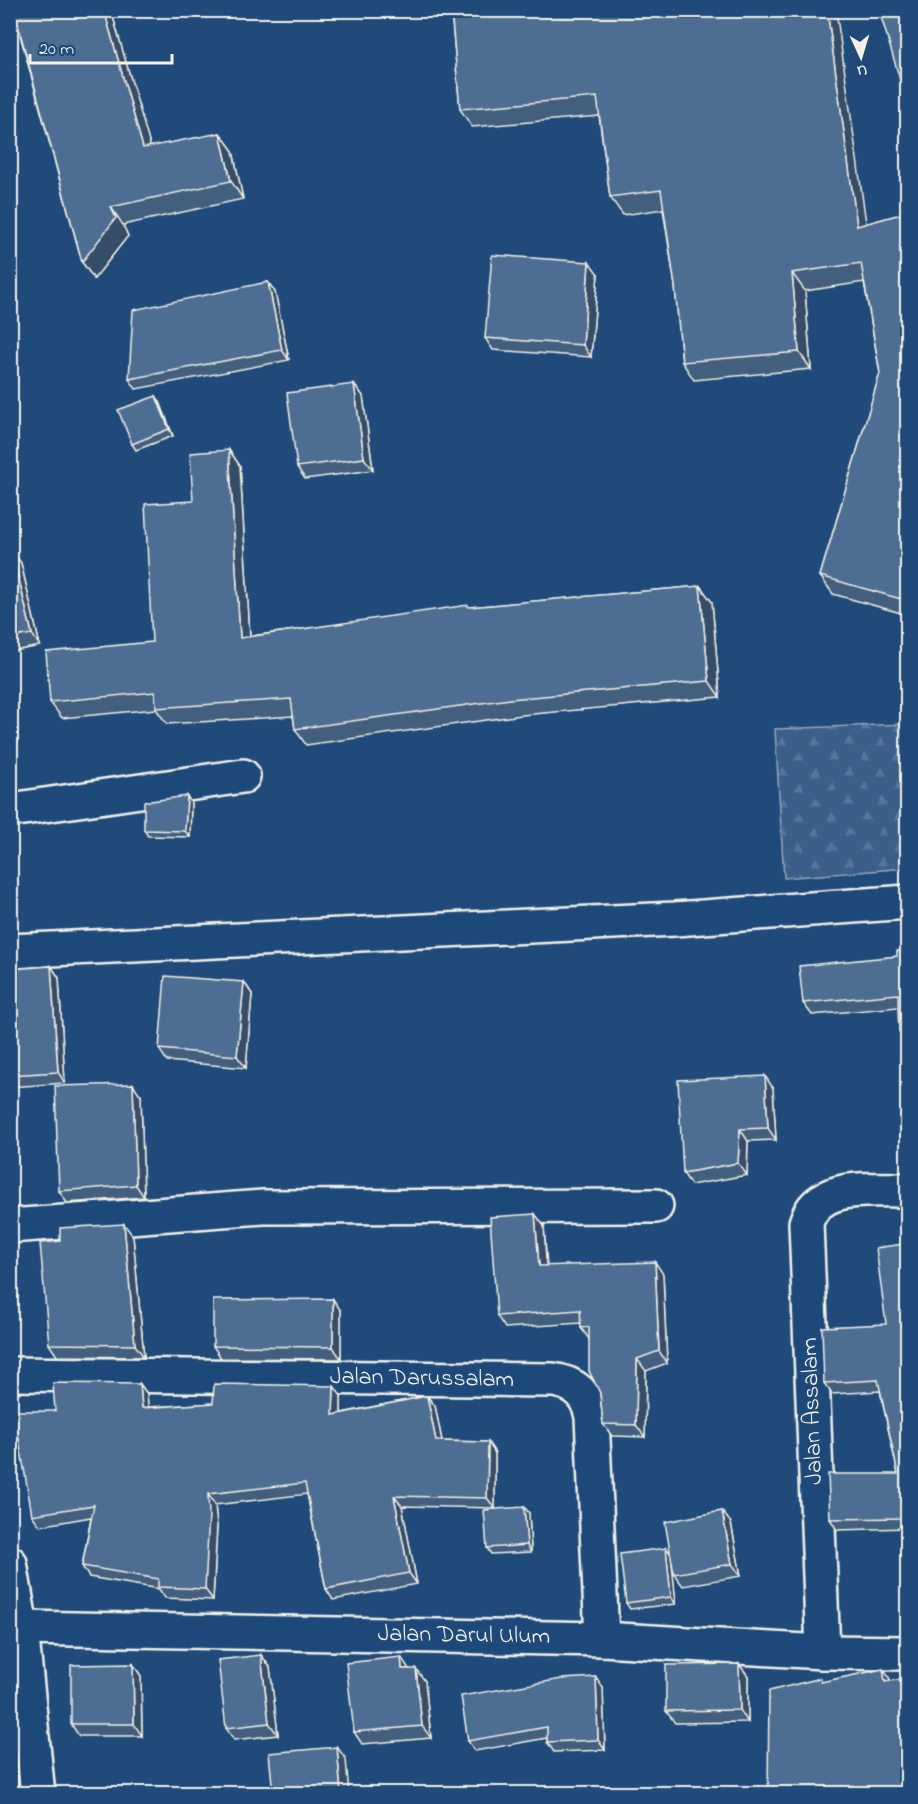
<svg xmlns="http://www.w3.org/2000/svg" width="918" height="1804" viewBox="0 0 918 1804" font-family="'Indie Flower',sans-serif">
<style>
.forest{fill:url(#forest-firs);stroke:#97a8b8;stroke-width:1.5}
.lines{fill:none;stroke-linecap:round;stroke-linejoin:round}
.minor-casing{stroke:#f4f1e8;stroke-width:38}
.minor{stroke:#1f4a7a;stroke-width:33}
.wall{fill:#425f7e;stroke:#f4f1e8;stroke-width:1.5}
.shaded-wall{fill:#364d66;stroke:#f4f1e8;stroke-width:1.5}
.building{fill:#4d6e92;stroke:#f4f1e8;stroke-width:1.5}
.labels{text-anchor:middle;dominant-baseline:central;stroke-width:5;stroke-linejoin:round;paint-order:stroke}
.street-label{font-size:24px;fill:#f4f1e8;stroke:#1f4a7a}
</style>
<defs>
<pattern id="forest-firs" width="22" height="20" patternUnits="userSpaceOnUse" patternTransform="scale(1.5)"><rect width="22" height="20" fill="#3a5f88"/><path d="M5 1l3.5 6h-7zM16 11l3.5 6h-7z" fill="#577699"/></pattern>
</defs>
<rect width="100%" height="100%" fill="#1f4a7a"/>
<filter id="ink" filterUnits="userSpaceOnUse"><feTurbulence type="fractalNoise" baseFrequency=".0167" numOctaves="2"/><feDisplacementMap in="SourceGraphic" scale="12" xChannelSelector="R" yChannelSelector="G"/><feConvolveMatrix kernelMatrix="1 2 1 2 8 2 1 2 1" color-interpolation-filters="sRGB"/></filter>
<g filter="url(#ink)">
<polygon class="forest" points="907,724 907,868 784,878 775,729"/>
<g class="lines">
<defs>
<g id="minor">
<polyline points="10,810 243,776"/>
<polyline points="10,951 675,919 908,902"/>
<polyline points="10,1226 263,1207 656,1206"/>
<path d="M10 1374 553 1380C575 1383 588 1395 592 1417L602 1639"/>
<polyline points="10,1563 21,1628 38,1794"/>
<polyline points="21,1628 602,1639 823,1652 908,1653"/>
<path d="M823 1652 806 1223C818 1181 873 1191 908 1190"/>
</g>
</defs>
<use href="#minor" class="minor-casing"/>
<use href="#minor" class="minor"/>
</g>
<g class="wall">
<polygon points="10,10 111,10 150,147 220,133 233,151 243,199 123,225 128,236 94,279 82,262 17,24 10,26"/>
<polygon points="451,10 866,224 908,212 908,615 833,594 820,576 880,373 864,282 805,291 811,369 694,380 682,362 675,286 663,209 623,215 610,197 599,116 472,127 460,109"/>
<polygon points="598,274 591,357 493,350 485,338"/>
<polygon points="268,282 275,292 289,360 136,389 129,379"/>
<polygon points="354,384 363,396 373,470 305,479 297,467"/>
<polygon points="156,396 160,402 173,436 136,450 132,444"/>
<polygon points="229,450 240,466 250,636 470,607 700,586 712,602 720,697 522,715 306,745 295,729 293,716 167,724 156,709 62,718 50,702 152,642 193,501"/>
<polygon points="10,551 12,551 21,563 40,646 10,652"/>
<polygon points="187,796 191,803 190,837 148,836 144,830"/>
<polygon points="908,951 908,1043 899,1031 898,1007 812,1015 803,1003"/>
<polygon points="51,966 59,978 65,1083 10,1087 10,969"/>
<polygon points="244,982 252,994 246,1068 167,1061 159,1049"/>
<polygon points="773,1088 776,1140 748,1141 747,1175 691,1185 683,1173"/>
<polygon points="141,1096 144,1197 67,1203 59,1191"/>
<polygon points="535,1214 544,1226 547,1266 663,1274 667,1363 646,1371 645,1437 612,1436 603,1424 600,1393 589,1339 581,1328 581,1323 505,1328 497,1316"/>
<polygon points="133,1236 144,1357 57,1356 49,1344 60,1241"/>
<polygon points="908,1250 908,1528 837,1530 830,1519 898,1474 880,1391 832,1394 824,1383 886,1324"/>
<polygon points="341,1311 341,1359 221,1358 213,1346"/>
<polygon points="140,1384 147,1394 148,1407 341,1396 341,1413 427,1396 435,1406 442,1441 488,1442 495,1453 495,1508 402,1506 417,1584 333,1600 326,1589 307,1494 215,1505 217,1526 213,1600 165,1598 159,1589 89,1577 82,1566 91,1517 40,1526 32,1515 55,1411"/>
<polygon points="524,1507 529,1513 531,1552 491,1554 487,1548"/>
<polygon points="731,1523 741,1576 683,1586 674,1574 671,1558 676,1604 630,1609 626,1603 666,1548 671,1554"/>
<polygon points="261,1655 270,1667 278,1735 234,1740 226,1728"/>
<polygon points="133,1664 141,1676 142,1736 79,1736 71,1724"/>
<polygon points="739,1664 748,1676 748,1722 675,1723 666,1711"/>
<polygon points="409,1669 425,1681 431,1738 362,1744 354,1732"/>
<polygon points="603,1688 605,1750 554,1752 547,1742 547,1738 475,1751 468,1741"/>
</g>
<g class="shaded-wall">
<polygon points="104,10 111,10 156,166 143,148"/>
<polygon points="827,10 836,10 869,244 857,226"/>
<polygon points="220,133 233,151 243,199 231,181"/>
<polygon points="111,207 123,225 128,236 94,279 82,262"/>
<polygon points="589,262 598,274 591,357 583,345"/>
<polygon points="792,273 805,291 811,369 799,352"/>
<polygon points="268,282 275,292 289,360 282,350"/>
<polygon points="354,384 363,396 373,470 364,458"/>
<polygon points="156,396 160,402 173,436 169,429"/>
<polygon points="229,450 240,466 251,654 240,638"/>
<polygon points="12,551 21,563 40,646 32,634"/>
<polygon points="700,586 712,602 720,697 709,681"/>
<polygon points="187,796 191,803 190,837 185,831"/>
<polygon points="51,966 59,978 65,1083 58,1072"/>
<polygon points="244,982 252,994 246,1068 237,1056"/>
<polygon points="765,1076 773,1088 776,1140 768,1128"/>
<polygon points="133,1084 141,1096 144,1197 136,1185"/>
<polygon points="740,1129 748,1141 747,1175 738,1163"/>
<polygon points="535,1214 544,1226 547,1278 539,1266"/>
<polygon points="124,1224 133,1236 144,1357 135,1345"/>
<polygon points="903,1244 908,1250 908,1263"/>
<polygon points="655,1262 663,1274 667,1363 659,1351"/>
<polygon points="333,1299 341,1311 341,1359 333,1347"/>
<polygon points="637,1359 646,1371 645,1437 636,1425"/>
<polygon points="140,1384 147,1394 149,1418 142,1408"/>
<polygon points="334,1386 341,1396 341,1425 333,1415"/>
<polygon points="427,1396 435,1406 444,1451 436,1441"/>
<polygon points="488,1442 495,1453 495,1508 487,1498"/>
<polygon points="208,1494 215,1505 217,1526 213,1600 205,1589"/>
<polygon points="394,1496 402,1506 417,1584 409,1573"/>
<polygon points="524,1507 529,1513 531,1552 527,1545"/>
<polygon points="722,1511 731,1523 741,1576 732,1564"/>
<polygon points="666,1548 671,1554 676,1604 671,1597"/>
<polygon points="261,1655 270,1667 278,1735 269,1723"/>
<polygon points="401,1657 409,1669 402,1669"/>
<polygon points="133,1664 141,1676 142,1736 134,1724"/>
<polygon points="739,1664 748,1676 748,1722 740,1710"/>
<polygon points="416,1669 425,1681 431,1738 422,1726"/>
<polygon points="883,1669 890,1679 892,1692 885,1682"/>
<polygon points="596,1677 603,1688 605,1750 598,1740"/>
<polygon points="337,1747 346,1759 349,1794 341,1794"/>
</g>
<g class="building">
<polygon points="14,10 104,10 143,148 220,133 231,181 111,207 116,218 82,262"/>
<polygon points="451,10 827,10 857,226 908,212 908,601 820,576 880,373 861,263 792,273 799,352 682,362 675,286 661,190 610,197 597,97 460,109"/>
<polygon points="879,10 908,10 908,106"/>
<polygon points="492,255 589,262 583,345 485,338"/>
<polygon points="268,282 282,350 129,379 133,310"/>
<polygon points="354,384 364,458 297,467 287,393"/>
<polygon points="156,396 169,429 132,444 118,410"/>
<polygon points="229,450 240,638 468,605 469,607 700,586 709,681 510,699 295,729 291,699 156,708 155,692 50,702 46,652 152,642 145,504 193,501 190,453"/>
<polygon points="10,551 12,551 32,634 10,638"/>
<polygon points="187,796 185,831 144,830 144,802"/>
<polygon points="897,951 908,951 908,1030 899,1031 898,994 803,1003 799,966 897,956"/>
<polygon points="51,966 58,1072 10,1075 10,969"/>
<polygon points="165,976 244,982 237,1056 159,1049"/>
<polygon points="765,1076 768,1128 740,1129 738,1163 683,1173 678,1080"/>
<polygon points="133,1084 136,1185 59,1191 55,1086"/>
<polygon points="535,1214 539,1266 655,1262 659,1351 637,1359 636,1425 603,1424 600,1393 589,1371 589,1327 581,1328 580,1310 497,1316 490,1217"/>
<polygon points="124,1224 135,1345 49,1344 40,1243 60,1241 60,1228"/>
<polygon points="903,1244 908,1263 908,1518 830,1519 828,1474 898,1474 878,1380 824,1383 822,1327 886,1324 876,1248"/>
<polygon points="333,1299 333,1347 213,1346 213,1300"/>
<polygon points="53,1383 140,1384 142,1408 213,1403 214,1384 334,1386 333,1415 427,1396 436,1441 488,1442 487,1498 394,1496 409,1573 326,1589 305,1483 208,1494 209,1515 205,1589 158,1587 158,1579 82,1566 94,1505 32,1515 14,1411 55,1411"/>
<polygon points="524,1507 527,1545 487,1548 484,1510"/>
<polygon points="722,1511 732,1564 674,1574 665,1522"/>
<polygon points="666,1548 671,1597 626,1603 620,1554"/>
<polygon points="261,1655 269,1723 226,1728 218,1660"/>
<polygon points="401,1657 402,1669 416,1669 422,1726 354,1732 346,1663"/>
<polygon points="133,1664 134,1724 71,1724 71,1665"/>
<polygon points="739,1664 740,1710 666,1711 666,1665"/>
<polygon points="883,1669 885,1682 908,1678 908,1794 768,1794 769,1691 821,1678 821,1682"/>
<polygon points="596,1677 598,1740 547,1742 547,1727 468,1741 461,1696 562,1679"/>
<polygon points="337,1747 341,1794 273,1794 269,1753"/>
</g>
</g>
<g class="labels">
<g class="street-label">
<text transform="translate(422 1379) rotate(1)">Jalan Darussalam</text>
<text transform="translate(813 1411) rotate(-92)">Jalan Assalam</text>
<text transform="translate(464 1636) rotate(1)">Jalan Darul Ulum</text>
</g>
</g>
<rect width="918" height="1804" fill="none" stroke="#1f4a7a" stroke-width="36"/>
<rect x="18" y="18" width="882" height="1768" fill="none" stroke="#f4f1e8" stroke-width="2" filter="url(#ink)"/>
<g transform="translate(861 57) rotate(176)" stroke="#1f4a7a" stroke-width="4.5" paint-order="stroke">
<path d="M0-4.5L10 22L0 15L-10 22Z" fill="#f4f1e8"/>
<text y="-9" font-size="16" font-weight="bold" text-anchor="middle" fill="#f4f1e8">U</text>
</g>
<path d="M30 54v9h142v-9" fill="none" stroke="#f4f1e8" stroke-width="3"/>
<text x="39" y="54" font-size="18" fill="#f4f1e8" stroke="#1f4a7a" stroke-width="4.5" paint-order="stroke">20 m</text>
</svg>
